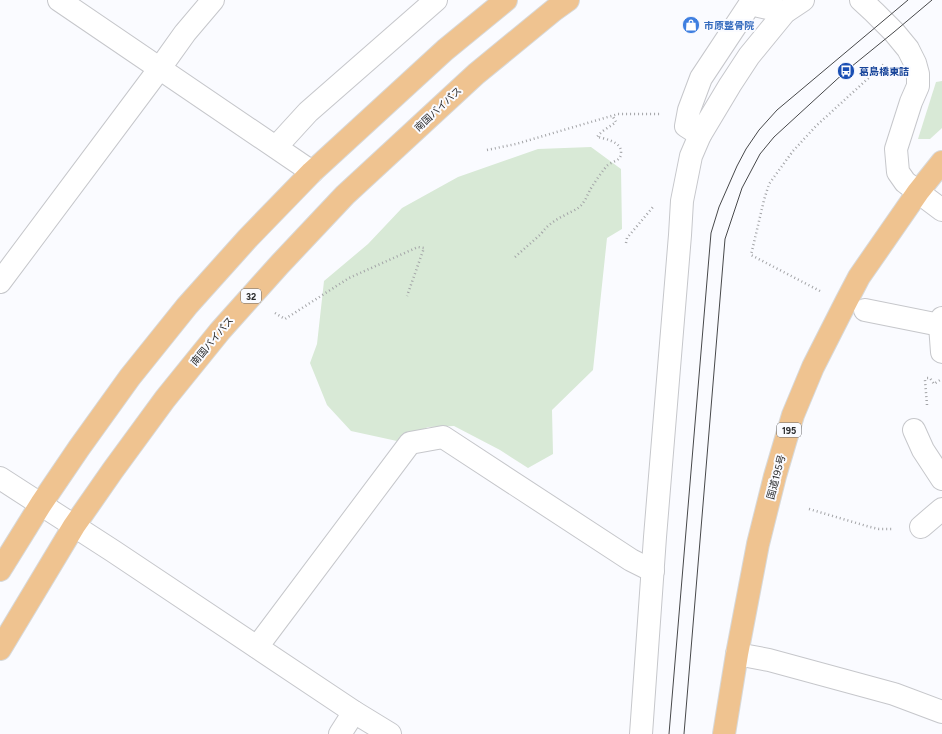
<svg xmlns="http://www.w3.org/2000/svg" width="942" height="734" viewBox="0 0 942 734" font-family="Figtree,'Noto Sans JP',sans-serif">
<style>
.green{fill:#d8e9d6}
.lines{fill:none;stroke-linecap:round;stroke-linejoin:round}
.minor-casing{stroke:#c6c7cb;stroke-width:24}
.tertiary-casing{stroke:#c6c7cb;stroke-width:24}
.trunk-casing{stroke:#d8d9d9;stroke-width:24}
.path{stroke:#a3a4a7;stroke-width:2.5;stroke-dasharray:1 3;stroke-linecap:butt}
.minor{stroke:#fff;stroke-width:22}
.tertiary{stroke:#fff;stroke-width:22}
.trunk{stroke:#efc390;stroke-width:22}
.tram{stroke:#47484a;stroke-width:1}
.labels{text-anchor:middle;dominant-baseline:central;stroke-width:4;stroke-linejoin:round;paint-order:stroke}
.shield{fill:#fafbff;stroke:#68696b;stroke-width:1}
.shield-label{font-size:9px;font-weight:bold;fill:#292a2b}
.shop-label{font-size:10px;font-weight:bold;fill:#366cbe;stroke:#fafbff;text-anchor:start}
.transit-label{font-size:10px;font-weight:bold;fill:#164399;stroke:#fafbff;text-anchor:start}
.street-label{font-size:10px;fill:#292a2b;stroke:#fafbff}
</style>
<rect width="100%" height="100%" fill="#fafbff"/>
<g class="green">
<polygon points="942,81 942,128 930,139 918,139 936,82"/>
<polygon points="591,147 621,169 622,229 607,238 593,370 552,410 553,454 528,468 500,450 454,426 428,427 397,441 351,431 327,405 310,363 317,344 324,281 368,244 402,208 458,177 538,149"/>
</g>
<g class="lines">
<defs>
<g id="minor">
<polyline points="59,0 312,172"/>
<polyline points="700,135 686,126 689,110 701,78 750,4 785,12"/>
<polyline points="276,147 308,112 436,0"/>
<polyline points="918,192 942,210"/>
<polyline points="0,282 160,68 185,33 213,0"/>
<polyline points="865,310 940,325"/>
<polyline points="942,318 940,325 942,352"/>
<polyline points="914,430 923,450 942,479"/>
<polyline points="921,527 942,509"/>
<polyline points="257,647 410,443 443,437 631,560 653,571"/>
<polyline points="737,654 769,660 894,694 942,712"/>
<polyline points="641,734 655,537 680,235 682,201 691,156 700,135 730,85 749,56 785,12 803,0"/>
</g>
<g id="tertiary">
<polyline points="861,0 874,12 894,32 908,49 915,63 918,74 918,86 911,102 896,149 898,172 905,182 918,192"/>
<polyline points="0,478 113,551 354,712 390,734"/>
<polyline points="340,734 354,712"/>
</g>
<g id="trunk">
<polyline points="0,570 41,504 79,448 130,377 187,306 248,238 312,172 445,50 506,0"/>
<polyline points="0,649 74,526 113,470 165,399 220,331 280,264 345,195 476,74 554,10 568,0"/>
<polyline points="724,734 737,654 758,544 775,476 793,415 813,367 846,302 859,277 918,192 942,162"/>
</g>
</defs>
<use href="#minor" class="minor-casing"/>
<use href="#tertiary" class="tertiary-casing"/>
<use href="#trunk" class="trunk-casing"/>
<g class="path">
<polyline points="487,150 516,144 618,114 660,114"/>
<polyline points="626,243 627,238 653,207"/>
<path d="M515 257 541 234C548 224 557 219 567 214 571 212 575 210 578 208 584 204 587 196 590 190 592 186 605 167 608 165 613 161 621 161 621 153 622 142 606 139 598 137H597C602 130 610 127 616 122L612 115"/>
<polyline points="820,291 751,255 764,200 769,184 793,151 816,126 885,63"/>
<polyline points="275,313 285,319 349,278 418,247 424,248 407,296"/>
<polyline points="927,405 925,380 927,378 930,378 934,384 940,380"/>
<polyline points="809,509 870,527 879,529 893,529"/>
</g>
<use href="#minor" class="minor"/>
<use href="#tertiary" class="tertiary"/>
<use href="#trunk" class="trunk"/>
<g class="tram">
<polyline points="669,734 711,233 719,207 737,166 746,149 759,130 777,110 908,0"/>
<polyline points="684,734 725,239 742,188 760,154 774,137 846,71 894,32 932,0"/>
</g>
</g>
<defs>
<symbol id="shop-disc" viewBox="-11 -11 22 22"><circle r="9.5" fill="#3f7fe0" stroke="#fafbff"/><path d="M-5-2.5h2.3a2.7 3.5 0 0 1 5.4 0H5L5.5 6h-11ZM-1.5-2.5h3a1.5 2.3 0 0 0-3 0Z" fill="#fff"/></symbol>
<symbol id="bus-disc" viewBox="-11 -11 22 22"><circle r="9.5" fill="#1a4fb4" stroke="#fafbff"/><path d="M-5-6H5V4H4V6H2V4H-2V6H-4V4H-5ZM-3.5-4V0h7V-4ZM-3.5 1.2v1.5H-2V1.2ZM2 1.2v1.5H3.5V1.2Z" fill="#fff"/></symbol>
</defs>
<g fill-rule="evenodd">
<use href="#shop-disc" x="681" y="15" width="20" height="20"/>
<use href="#bus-disc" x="836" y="61" width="20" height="20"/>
</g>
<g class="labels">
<g class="shield">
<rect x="241" y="289" width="20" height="14" rx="3"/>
<rect x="777" y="423" width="24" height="14" rx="3"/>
</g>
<g class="shield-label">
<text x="251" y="296">32</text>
<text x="789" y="430">195</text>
</g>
<g class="shop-label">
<text x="704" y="25">市原整骨院</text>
</g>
<g class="transit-label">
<text x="859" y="71">葛島橋東詰</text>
</g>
<g class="street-label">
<text transform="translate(438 109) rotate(-43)">南国バイパス</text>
<text transform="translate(212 341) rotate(-50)">南国バイパス</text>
<text transform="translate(776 477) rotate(-75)">国道195号</text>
</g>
</g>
</svg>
